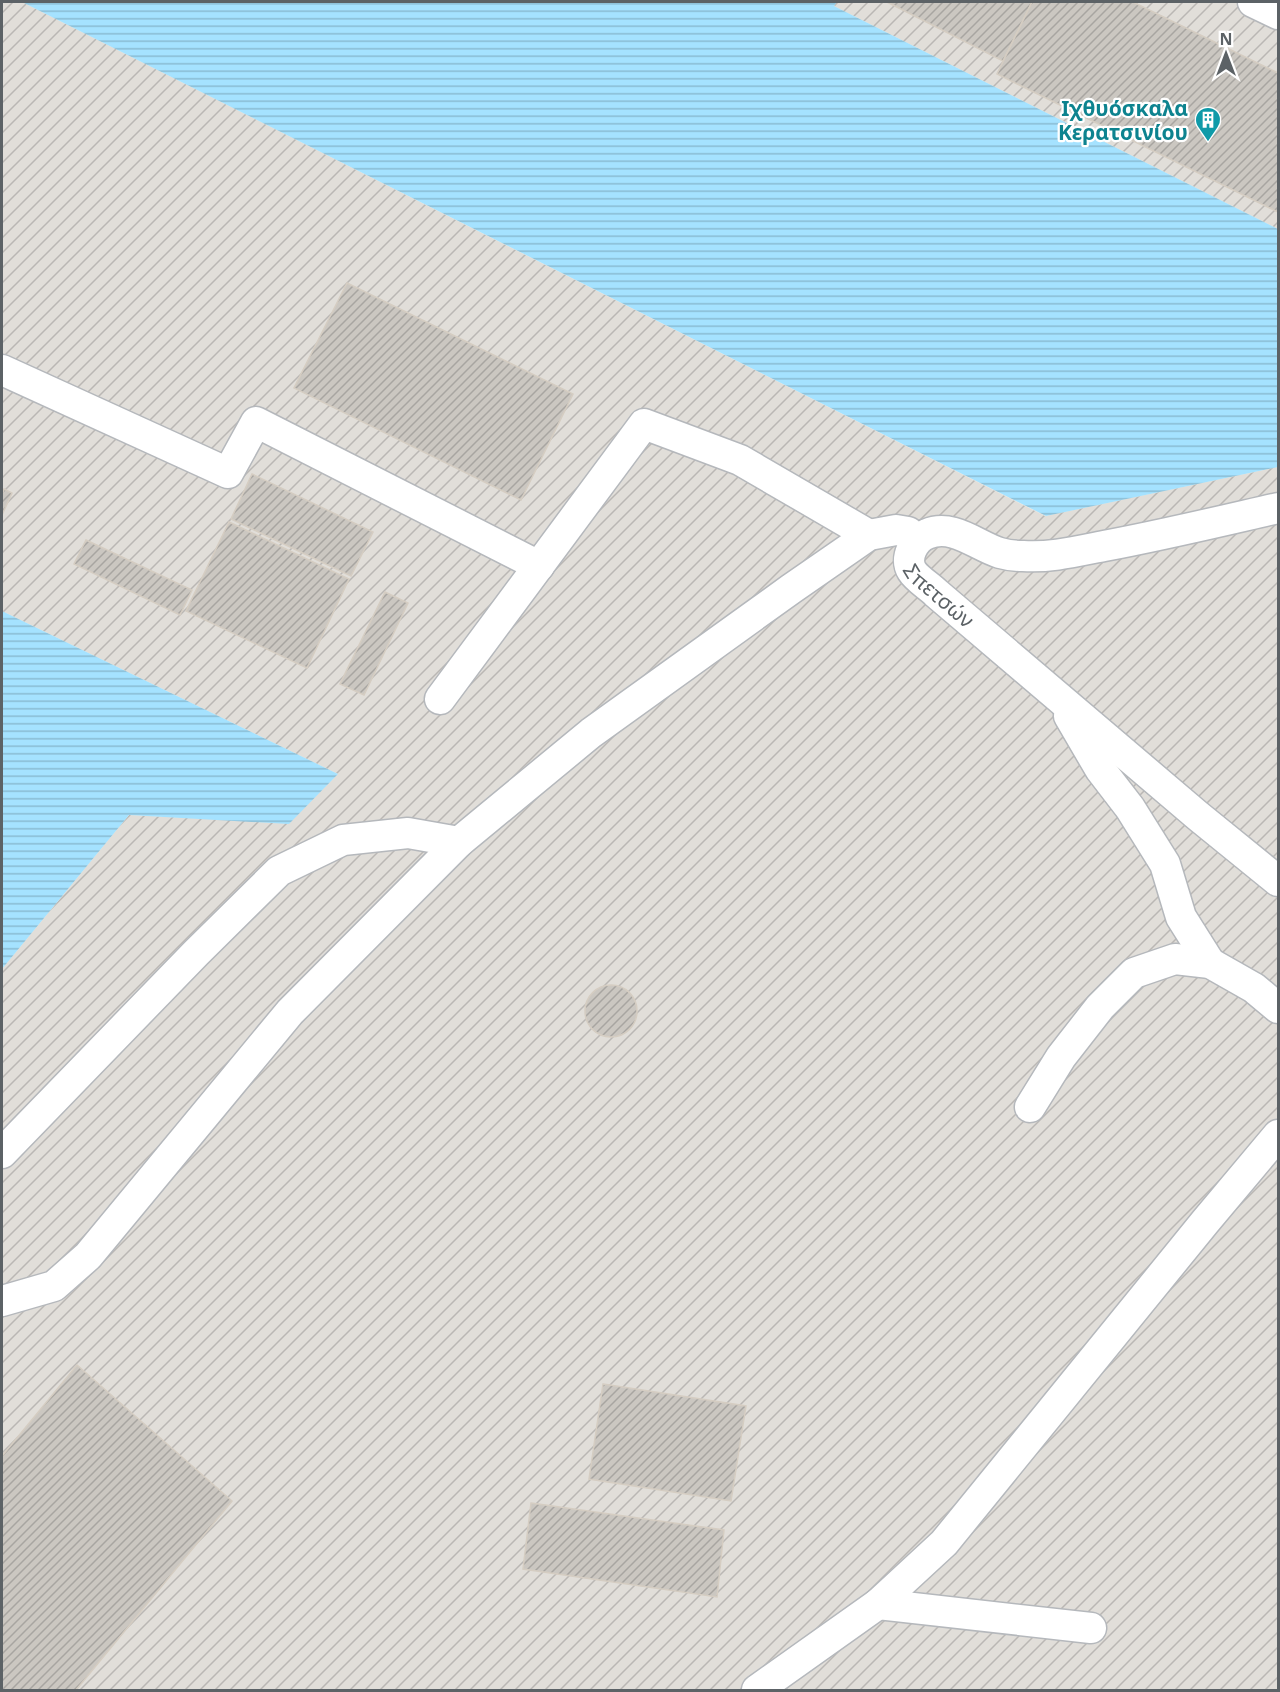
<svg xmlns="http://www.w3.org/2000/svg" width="1280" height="1692" viewBox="0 0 1280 1692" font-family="'Noto Sans',sans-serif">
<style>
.industrial{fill:url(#industrial-furrows)}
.water{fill:url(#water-rules)}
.building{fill:url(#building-hatch);stroke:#d5cdc2;stroke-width:1.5}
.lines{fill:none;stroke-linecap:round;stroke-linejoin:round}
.minor-casing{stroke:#b5b8bc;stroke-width:33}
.minor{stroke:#fff;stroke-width:30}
.labels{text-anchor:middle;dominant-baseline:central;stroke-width:4.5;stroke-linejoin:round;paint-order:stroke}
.culture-label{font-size:21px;font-weight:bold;fill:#0d838f;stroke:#fff;text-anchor:end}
.street-label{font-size:21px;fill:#5c6266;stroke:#fff}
</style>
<defs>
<pattern id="industrial-furrows" width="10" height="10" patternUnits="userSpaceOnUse" patternTransform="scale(1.5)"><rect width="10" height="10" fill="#e1ded9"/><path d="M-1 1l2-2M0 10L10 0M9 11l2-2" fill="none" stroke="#bab7b4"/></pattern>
<pattern id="water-rules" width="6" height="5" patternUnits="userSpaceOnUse" patternTransform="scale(1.5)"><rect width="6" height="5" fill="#a5e2ff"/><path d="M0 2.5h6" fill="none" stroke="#8abbd2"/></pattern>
<pattern id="building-hatch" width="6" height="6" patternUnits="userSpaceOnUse" patternTransform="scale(1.5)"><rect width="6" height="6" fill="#cbc7c1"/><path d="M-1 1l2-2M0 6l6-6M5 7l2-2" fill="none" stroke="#a8a5a1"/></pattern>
</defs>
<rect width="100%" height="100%" fill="#f0ece4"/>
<g class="industrial">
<polygon points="2,2 22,2 1045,516 1278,467 1278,1690 2,1690 2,969 129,815 289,823 338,774 2,611"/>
<polygon points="837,2 1278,2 1278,229 834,6"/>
</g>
<g class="water">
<polygon points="22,2 837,2 834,6 1278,229 1278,467 1046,516"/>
<polygon points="2,611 338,774 289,824 129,815 2,969"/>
</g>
<g class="building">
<polygon points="887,2 1032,2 1003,61"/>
<polygon points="1032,2 1133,2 1278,73 1278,212 997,74"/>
<polygon points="347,283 573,394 521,500 294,388"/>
<polygon points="252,474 373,532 351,576 231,519"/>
<polygon points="4,489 12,493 2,515 2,495"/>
<polygon points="229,522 349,579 307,668 186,611"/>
<polygon points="86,540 192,590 180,615 74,564"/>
<polygon points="385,592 408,603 364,695 340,684"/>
<circle cx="611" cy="1011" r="26"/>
<polygon points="77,1365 232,1501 76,1690 2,1690 2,1456"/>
<polygon points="603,1384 746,1406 731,1501 589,1479"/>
<polygon points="531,1503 724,1530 717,1597 523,1569"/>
</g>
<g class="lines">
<defs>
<g id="minor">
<polyline points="1253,2 1278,14"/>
<polyline points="2,370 228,473 256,422 539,566"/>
<path id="s1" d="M1278 508C1221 521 1163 535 1104 546 1078 551 1050 558 1023 556 1016 556 1007 555 1000 553 977 546 953 523 927 534 914 539 904 558 912 571 917 579 929 586 936 593L1198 816 1278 881"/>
<polyline points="440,699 644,424 740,460 869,535"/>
<polyline points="1069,716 1100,769 1130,808 1165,864 1181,917 1210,963"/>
<polyline points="1030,1107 1061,1057 1100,1007 1134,973 1175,959 1210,963 1254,988 1278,1008"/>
<polyline points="2,1153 196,953 279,871 343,840 408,833 459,842"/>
<polyline points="2,1301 54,1286 88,1256 290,1012 459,842 591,733 791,589 869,535 896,530 908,532 916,541"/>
<polyline points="878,1604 1091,1628"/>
<polyline points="757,1690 878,1604 944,1543 1205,1222 1278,1135"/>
</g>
</defs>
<use href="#minor" class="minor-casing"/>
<use href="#minor" class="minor"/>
</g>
<defs>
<symbol id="building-pin" viewBox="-11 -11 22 30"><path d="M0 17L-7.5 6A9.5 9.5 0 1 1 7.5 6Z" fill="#0f9aa8" stroke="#fff"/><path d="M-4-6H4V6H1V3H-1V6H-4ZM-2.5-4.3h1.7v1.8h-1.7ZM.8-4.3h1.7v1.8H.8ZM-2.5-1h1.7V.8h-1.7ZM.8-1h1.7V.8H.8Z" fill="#fff"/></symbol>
</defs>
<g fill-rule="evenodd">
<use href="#building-pin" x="1193" y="105" width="30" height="40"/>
</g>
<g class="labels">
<g class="culture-label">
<text x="1188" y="108">Ιχθυόσκαλα<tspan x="1188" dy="24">Κερατσινίου</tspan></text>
</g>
<g class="street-label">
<text stroke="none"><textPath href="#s1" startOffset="442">Σπετσών</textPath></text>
</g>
</g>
<rect width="1280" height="1692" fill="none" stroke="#5c6266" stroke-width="6"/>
<g transform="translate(1226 54)" stroke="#ffffff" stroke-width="4.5" paint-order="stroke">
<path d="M0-4.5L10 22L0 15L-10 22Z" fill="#5c6266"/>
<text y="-9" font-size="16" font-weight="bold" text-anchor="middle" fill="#5c6266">N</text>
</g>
</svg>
